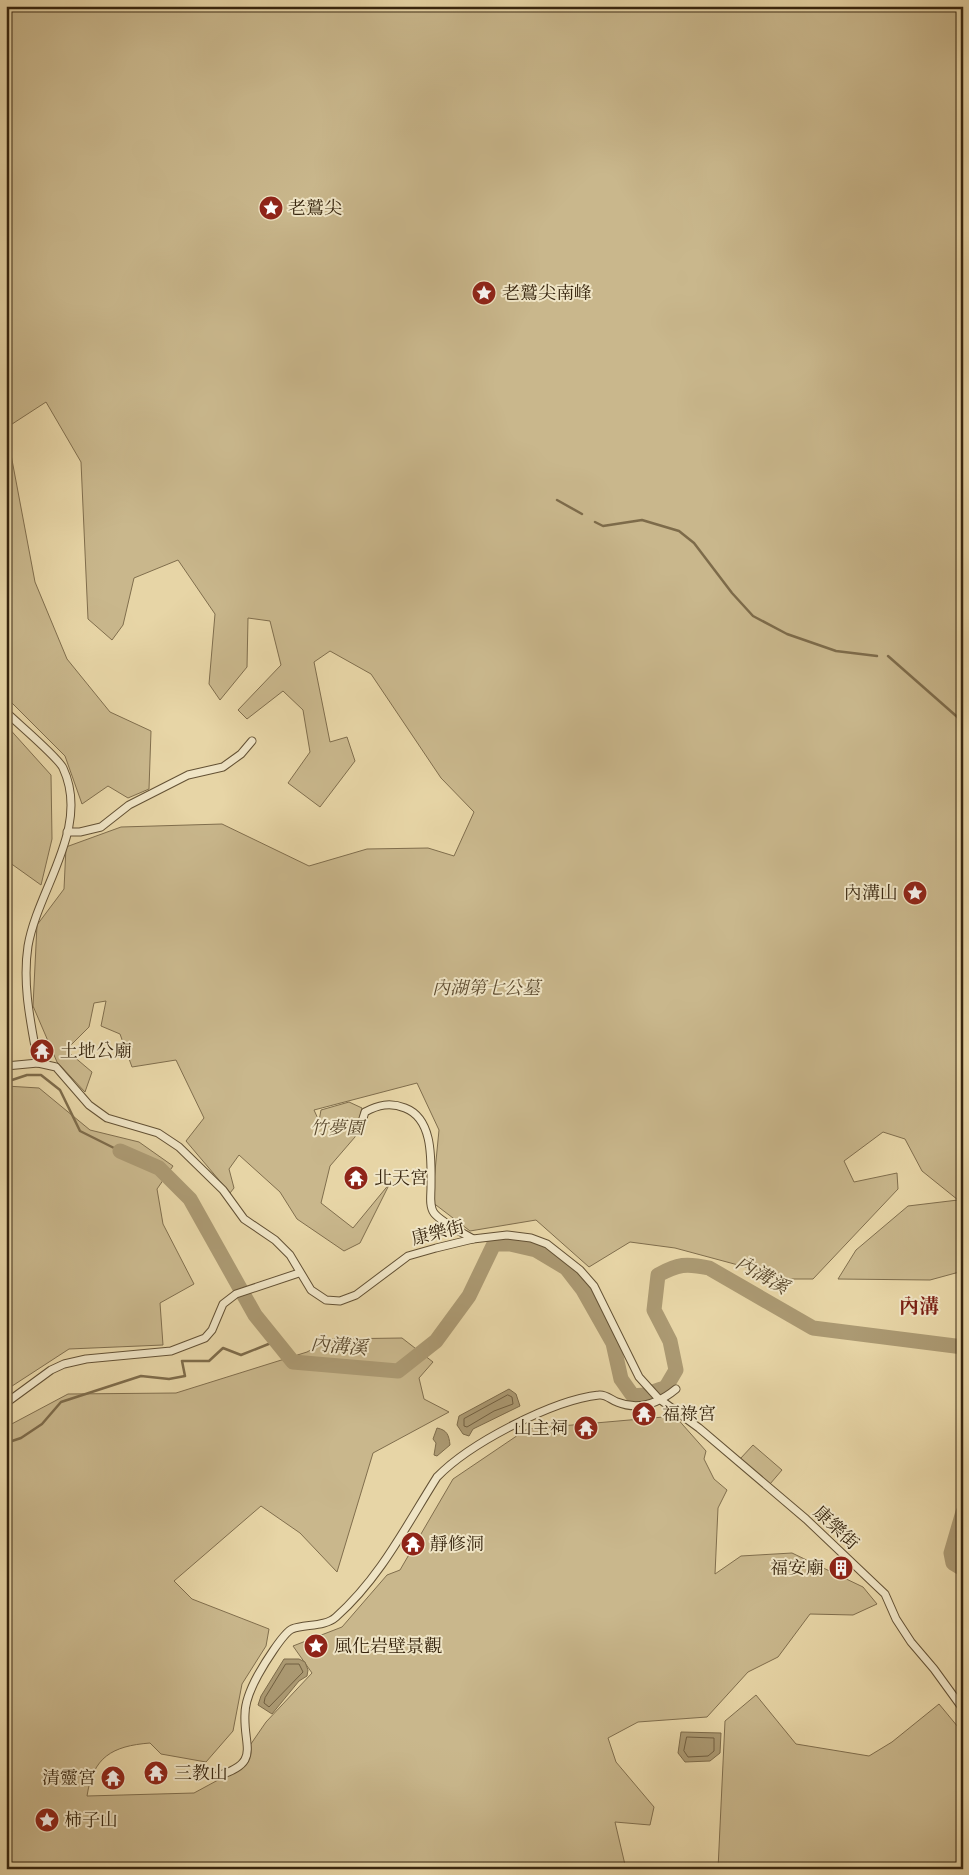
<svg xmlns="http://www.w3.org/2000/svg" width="969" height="1875" viewBox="0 0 969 1875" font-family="'IM FELL Double Pica','Noto Serif TC',serif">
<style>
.green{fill:#c9b78c;stroke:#806e4d}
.water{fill:#ab9972;stroke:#7d6b4a}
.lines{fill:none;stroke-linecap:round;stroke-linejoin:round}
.shore{stroke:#715f40;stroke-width:1}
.stream{stroke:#7d6b4a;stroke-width:2.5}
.river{stroke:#ab9972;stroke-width:15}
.minor-casing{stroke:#635134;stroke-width:9}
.minor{stroke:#efe4c5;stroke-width:7}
.labels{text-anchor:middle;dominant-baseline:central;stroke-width:4;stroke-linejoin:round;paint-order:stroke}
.poi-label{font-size:18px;fill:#37250e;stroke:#efe4c5;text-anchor:start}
.park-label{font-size:18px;font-style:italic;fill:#5c4a2e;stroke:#efe4c5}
.street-label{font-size:18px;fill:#37250e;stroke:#efe4c5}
.water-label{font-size:19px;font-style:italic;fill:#5a482c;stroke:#efe4c5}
.quarter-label{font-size:20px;font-weight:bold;fill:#7a1f14;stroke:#efe4c5}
</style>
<rect width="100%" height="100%" fill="#e7d5a6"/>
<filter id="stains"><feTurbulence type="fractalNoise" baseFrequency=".004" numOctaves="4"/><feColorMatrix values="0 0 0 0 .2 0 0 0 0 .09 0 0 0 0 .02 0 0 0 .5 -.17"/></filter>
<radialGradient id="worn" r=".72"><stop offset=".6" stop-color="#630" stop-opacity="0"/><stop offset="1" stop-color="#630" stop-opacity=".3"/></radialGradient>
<g class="green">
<polygon points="6,6 963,6 963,1271 930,1280 838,1279 856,1250 908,1206 958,1200 922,1171 905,1139 883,1132 844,1161 854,1182 897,1173 898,1189 813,1279 790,1279 675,1248 630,1242 589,1267 536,1220 470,1231 432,1202 439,1130 417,1083 314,1110 319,1121 321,1110 349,1102 362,1108 355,1137 330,1166 321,1203 353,1228 390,1183 360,1243 344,1251 297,1219 280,1192 239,1155 229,1169 234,1188 230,1193 186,1141 204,1118 176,1060 132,1067 120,1034 101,1026 106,1001 94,1003 89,1027 66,1050 92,1072 85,1092 57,1062 33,1006 37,925 64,889 66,847 121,827 222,824 309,866 367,849 428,848 454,856 474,812 441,778 371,674 330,651 314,662 330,742 347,737 355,761 320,807 288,783 310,752 303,710 283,691 247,719 238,710 281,665 270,621 248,618 247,667 220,700 209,684 215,614 178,560 134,578 123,625 112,640 88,619 81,462 46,402 6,428 35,582 67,659 110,712 151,731 149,789 128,798 108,786 82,804 65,756 6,697"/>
<polygon points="6,725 51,775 52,839 41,885 6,860"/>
<polygon points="6,1086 39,1088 90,1130 139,1142 173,1166 157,1189 163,1224 194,1284 160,1303 163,1345 69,1349 6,1390"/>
<path d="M402 1338 433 1362 419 1378 424 1399 449 1412 373 1453 337 1572 300 1533 261 1506 174 1581 192 1599 269 1629 266 1646 242 1684 233 1731 206 1762 161 1754 150 1743C112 1746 93 1757 87 1796L194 1793 231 1773 266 1722 312 1673 293 1646 342 1627 387 1575 400 1570 453 1479 527 1429 675 1416 706 1451 704 1459 714 1479 727 1490 718 1508 715 1574 741 1556 792 1553 863 1587 877 1604 853 1615 810 1614 778 1657 748 1672 707 1717 638 1722 608 1738 616 1762 654 1807 650 1825 615 1822 626 1869H6V1427L68 1394 176 1393 307 1352 331 1339Z"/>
<polygon points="753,1445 782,1470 770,1484 740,1459"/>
<polygon points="756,1695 796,1744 869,1756 892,1742 939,1704 963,1733 963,1869 718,1869 725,1721"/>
</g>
<g class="water">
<polygon points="509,1389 516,1394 520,1406 473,1429 469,1436 463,1434 457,1425 459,1416"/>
<path d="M437 1428C447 1430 449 1435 450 1445L437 1456 434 1455 436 1443 433 1439Z"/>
<polygon points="284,1659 299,1659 305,1662 308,1670 307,1676 299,1681 272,1714 258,1705 261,1696"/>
<polygon points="681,1732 721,1733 720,1753 710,1761 685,1762 678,1753"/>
</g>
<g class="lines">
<g class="shore">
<polygon points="508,1395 512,1397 513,1404 494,1411 467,1427 464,1426 464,1419"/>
<polygon points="286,1664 299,1664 303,1672 269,1707 264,1703 265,1698"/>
<polygon points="687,1737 714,1738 714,1751 708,1756 688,1757 684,1751"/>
</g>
<g class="stream">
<polyline points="557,500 582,514"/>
<polyline points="595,522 603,526 642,520 679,531 694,543 732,593 753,616 787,634 836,651 877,656"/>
<polyline points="888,656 963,722"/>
<polyline points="6,1082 27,1075 41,1075 60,1090 80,1131 120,1151"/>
<polyline points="6,1443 21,1438 42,1424 61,1402 141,1376 169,1379 185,1376 182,1361 209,1361 223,1348 241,1355 276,1341"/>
</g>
<g class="river">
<polyline points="120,1151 159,1168 190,1199 255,1315 293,1362 398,1371 436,1341 469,1296 494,1244 510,1244 536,1250 566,1268 583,1290 613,1343 621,1379 633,1396 644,1395 661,1389"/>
<path d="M666 1387 676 1370 670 1341 654 1310 658 1275C678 1264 686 1263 709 1268L813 1328 963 1347"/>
<polyline points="963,1512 951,1553 953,1563 963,1569"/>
</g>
<defs>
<g id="minor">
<path d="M6 712C17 723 58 757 63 768 91 828 38 888 28 946 22 985 31 1024 38 1063"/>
<polyline points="67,832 80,832 101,827 129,805 188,775 223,767 241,754 252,741"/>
<polyline points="6,1066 38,1063 56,1067 89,1105 107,1118 158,1133 179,1147 223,1190 244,1219 275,1240 290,1255 311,1290 326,1300 340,1301 356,1295 408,1256 436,1248 473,1239 507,1235 531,1238 547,1244 580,1270 594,1286 639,1377 658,1398 699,1428 806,1519 885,1594 896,1619 911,1642 934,1669 963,1709"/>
<path d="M359 1131 365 1112C378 1105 390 1102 405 1108 434 1119 431 1161 431 1187 431 1195 429 1206 434 1213 441 1222 463 1233 473 1239"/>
<polyline points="6,1403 51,1370 64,1364 86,1359 171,1351 205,1338 212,1330 223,1304 236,1294 299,1273"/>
<path d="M217 1776C262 1763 243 1747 245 1714 245 1701 252 1686 258 1675 263 1666 283 1633 292 1629 305 1624 325 1627 336 1617 380 1578 406 1526 437 1477 470 1443 553 1400 599 1395 606 1394 611 1400 617 1402 639 1411 659 1403 676 1389"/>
</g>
</defs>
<use href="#minor" class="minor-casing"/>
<use href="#minor" class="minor"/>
</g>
<defs>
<symbol id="sight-disc" viewBox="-11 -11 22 22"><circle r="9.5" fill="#8f2418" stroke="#efe4c5"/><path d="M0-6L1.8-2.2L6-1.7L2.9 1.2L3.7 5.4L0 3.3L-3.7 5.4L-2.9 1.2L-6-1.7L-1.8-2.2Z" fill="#fff"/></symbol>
<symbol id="temple-disc" viewBox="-11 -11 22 22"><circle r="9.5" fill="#8f2418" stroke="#efe4c5"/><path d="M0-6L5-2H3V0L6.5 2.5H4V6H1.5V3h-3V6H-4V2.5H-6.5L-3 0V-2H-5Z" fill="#fff"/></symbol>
<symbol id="building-disc" viewBox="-11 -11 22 22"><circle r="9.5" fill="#8f2418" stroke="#efe4c5"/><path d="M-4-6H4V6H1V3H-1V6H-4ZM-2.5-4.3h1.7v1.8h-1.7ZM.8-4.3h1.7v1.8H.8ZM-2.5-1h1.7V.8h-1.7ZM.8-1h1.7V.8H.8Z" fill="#fff"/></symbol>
</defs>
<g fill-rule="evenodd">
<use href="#sight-disc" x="257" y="194" width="28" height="28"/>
<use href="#sight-disc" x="470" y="279" width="28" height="28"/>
<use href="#sight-disc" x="901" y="879" width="28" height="28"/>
<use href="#temple-disc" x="28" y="1037" width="28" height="28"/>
<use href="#temple-disc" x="342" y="1164" width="28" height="28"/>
<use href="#temple-disc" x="630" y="1400" width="28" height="28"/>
<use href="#temple-disc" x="572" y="1414" width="28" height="28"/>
<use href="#temple-disc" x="399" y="1530" width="28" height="28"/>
<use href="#building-disc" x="827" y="1554" width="28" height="28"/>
<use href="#sight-disc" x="302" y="1632" width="28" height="28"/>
<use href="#temple-disc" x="142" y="1759" width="28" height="28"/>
<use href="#temple-disc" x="99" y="1764" width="28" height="28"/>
<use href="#sight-disc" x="33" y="1806" width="28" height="28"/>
</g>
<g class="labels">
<g class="poi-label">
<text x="288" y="208">老鷲尖</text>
<text x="502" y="293">老鷲尖南峰</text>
<text x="898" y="893" text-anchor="end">內溝山</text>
<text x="60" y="1051">土地公廟</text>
<text x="374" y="1178">北天宮</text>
<text x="662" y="1414">福祿宮</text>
<text x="568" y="1428" text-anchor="end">山主祠</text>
<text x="430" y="1544">靜修洞</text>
<text x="824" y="1568" text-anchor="end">福安廟</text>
<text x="334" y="1646">風化岩壁景觀</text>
<text x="174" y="1773">三教山</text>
<text x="96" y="1778" text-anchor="end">清靈宮</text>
<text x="64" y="1820">柿子山</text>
</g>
<g class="park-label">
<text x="486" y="988">內湖第七公墓</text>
<text x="337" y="1128">竹夢園</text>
</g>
<g class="street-label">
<text transform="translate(438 1233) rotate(-14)">康樂街</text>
<text transform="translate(836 1528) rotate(43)">康樂街</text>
</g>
<g class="water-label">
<text transform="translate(762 1275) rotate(30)">內溝溪</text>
<text transform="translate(339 1346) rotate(5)">內溝溪</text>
</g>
<g class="quarter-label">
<text x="919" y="1306">內溝</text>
</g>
</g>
<rect width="969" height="1875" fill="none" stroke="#e7d5a6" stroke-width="25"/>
<rect x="8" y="8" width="954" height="1860" fill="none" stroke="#37250e" stroke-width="2.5"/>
<rect x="12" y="12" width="944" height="1850" fill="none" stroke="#37250e"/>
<rect width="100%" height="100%" filter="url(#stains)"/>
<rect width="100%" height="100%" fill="url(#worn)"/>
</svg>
